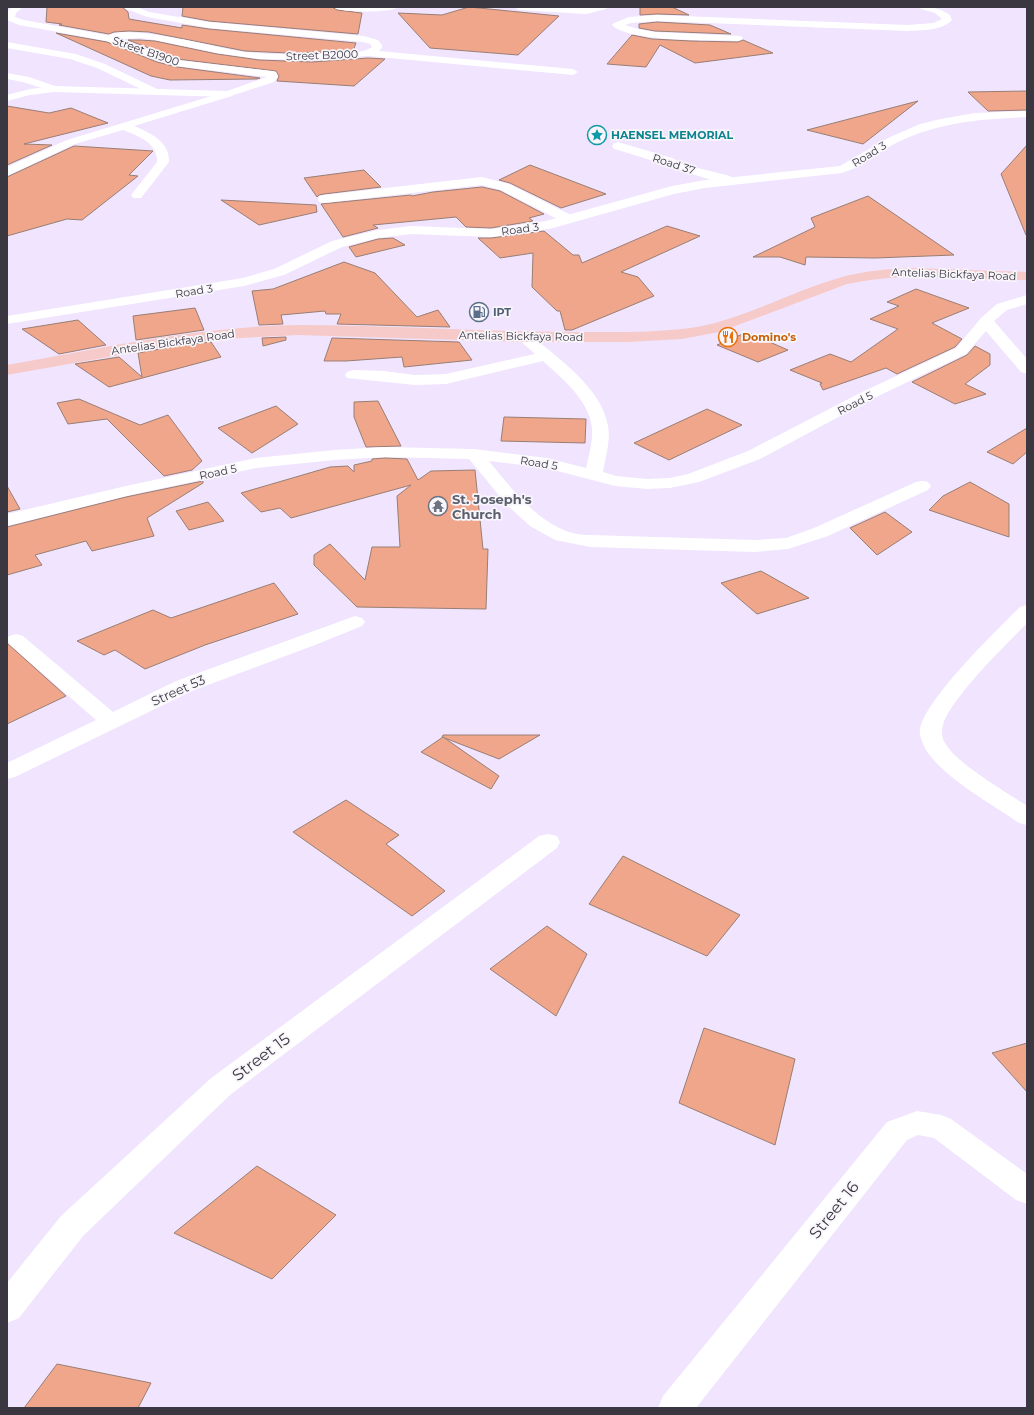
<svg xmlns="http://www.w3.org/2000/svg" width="1034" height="1415" viewBox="0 0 1034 1415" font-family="Montserrat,sans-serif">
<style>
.building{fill:#f0a68b;stroke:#997e74}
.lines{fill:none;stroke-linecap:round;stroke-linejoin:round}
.minor{fill:#fff;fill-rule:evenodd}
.tertiary{fill:#fff;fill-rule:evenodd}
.trunk{fill:#f6cac8;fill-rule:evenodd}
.labels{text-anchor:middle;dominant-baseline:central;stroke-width:3.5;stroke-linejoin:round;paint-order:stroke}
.far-street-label{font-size:11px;fill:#3b3741;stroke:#f8f6fb}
.far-culture-label{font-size:11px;font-weight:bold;fill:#0d838f;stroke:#f8f6fb;text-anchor:start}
.far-service-label{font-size:11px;font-weight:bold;fill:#4e5e75;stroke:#f8f6fb;text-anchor:start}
.far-food-label{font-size:11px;font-weight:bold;fill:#c56008;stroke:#f8f6fb;text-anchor:start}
.worship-label{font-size:13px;font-weight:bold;fill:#5b616d;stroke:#f8f6fb;text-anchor:start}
.street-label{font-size:13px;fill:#3b3741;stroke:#f8f6fb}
.near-street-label{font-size:16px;fill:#3b3741;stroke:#f8f6fb}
</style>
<rect width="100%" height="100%" fill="#f0e4fe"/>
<g class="building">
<polygon points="47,7 122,7 128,12 129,19 182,28 182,25 209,29 356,43 353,51 289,53 245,51 149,32 129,31 114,32 109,34 59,25 62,24 46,22"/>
<polygon points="183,7 332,7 337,10 362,13 358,34 209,21 182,16"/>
<polygon points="469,7 559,16 518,55 430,48 398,13 442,15"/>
<polygon points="640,7 672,7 689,15 657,14 640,15"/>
<polygon points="657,22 710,25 731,34 655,31 639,28 639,24"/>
<polygon points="56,33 107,42 157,62 177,67 260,78 257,79 170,80 151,76"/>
<polygon points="632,35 652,39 691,41 738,42 743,40 773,53 695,63 660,45 646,67 607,64"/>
<polygon points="128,40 140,40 155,41 217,54 259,60 312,62 368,58 385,59 354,86 277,81 279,76 276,71 177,59"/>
<polygon points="1027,91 1027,110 988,111 968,92"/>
<polygon points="918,101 863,144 807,130"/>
<polygon points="7,106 49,113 71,108 108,123 24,144 52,145 7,165"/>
<polygon points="1027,145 1027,235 1026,235 1001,174"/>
<polygon points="74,146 153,151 129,175 138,176 82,220 67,219 7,236 7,177"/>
<polygon points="530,165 606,194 561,208 510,183 499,180"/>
<polygon points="364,170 381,187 324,194 319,195 317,197 304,178"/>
<polygon points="482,187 500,191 544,214 529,218 533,221 491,228 466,227 456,217 373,225 378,228 343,237 321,204 411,195 412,196 433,192"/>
<polygon points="868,196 954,255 875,258 806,257 805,265 780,257 753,257 815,227 811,218"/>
<polygon points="221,200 316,205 317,212 259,225"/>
<polygon points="667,226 700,236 621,272 638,277 654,296 572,330 565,330 560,311 557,311 532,287 533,253 500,258 478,238 491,238 544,231 573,255 579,255 582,263"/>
<polygon points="393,238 405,245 356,257 349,247 378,239"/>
<polygon points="344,262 375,273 417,317 438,310 450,327 337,324 341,314 326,314 325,311 281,315 283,324 259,325 252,291 273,289"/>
<polygon points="916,289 969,308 932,323 962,339 955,347 897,374 886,368 823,390 820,384 822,383 790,370 830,354 851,362 898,329 870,319 899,306 887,302"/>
<polygon points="195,308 204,330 136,340 133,316"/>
<polygon points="78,320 106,345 59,354 22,329"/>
<polygon points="745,333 749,333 788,350 758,362 717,345"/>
<polygon points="286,337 286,340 263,346 262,338"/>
<polygon points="332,338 459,342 472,360 404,367 402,357 346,361 324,361"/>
<polygon points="211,342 221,357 109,387 75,364 119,357 142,377 138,353 181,345"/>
<polygon points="975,346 990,354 990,365 965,384 986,394 955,404 912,382 967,355"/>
<polygon points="79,399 140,425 168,415 202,461 192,470 164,476 107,419 68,424 57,403"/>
<polygon points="378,401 401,446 366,447 354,417 354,402"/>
<polygon points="276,406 298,424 252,453 218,428"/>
<polygon points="707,409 742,425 669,460 634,443"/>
<polygon points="504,417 586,419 585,443 501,441"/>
<polygon points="1027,428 1027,452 1013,464 987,452"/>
<polygon points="385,458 407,459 418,480 431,471 475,470 483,549 488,549 486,609 357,607 314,565 314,555 330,544 365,580 372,547 400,547 397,496 411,485 291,518 280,508 261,512 241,493 330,467 348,466 354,472 354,465 372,461 372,459"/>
<polygon points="203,481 203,483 147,518 154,536 92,551 86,541 35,555 42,565 7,575 7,527 126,497"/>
<polygon points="970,482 1009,504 1009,537 929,510 943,496"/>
<polygon points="7,486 20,509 7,512"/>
<polygon points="208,502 224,521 189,530 176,511"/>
<polygon points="885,512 912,532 877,555 850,528"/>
<polygon points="761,571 809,598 757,614 721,583"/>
<polygon points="274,583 298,614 205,645 145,669 115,650 104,655 77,641 153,610 171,618"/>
<polygon points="7,643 66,696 7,724"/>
<polygon points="443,735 540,735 499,759 442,737"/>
<polygon points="443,737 499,776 491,789 421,752"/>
<polygon points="346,800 399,835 386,844 445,891 412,916 293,832"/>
<polygon points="623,856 740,915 707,956 589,904"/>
<polygon points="547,926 587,954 556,1016 490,969"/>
<polygon points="704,1028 795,1059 775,1145 679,1103"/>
<polygon points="1027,1043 1027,1092 992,1053"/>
<polygon points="257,1166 336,1215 272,1279 174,1233"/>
<polygon points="57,1364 151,1383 138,1408 24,1408"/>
</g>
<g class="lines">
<g class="minor">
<path d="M124 7H137L149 12 209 22 364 36 378 40 382 45V48L379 51 573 69 578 72 573 75 368 56 312 60 259 59 217 53 155 40 140 38 106 40 104 38C120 20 220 49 245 52 274 55 304 55 333 53 345 53 362 54 372 47L370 44 363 42 209 28 147 17 126 9Z"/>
<path d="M333 7H399C392 13 340 13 333 7Z"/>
<polygon points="514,7 608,7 606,9 586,14 519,10"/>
<path d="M919 7C932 7 940 8 950 15L952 20C942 31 922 30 908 31L657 21 631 23 625 25 638 29 655 32 741 36 743 38 741 40 738 41C714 40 627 42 612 25L614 23 629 17 657 15 908 25 933 23 942 19 935 13 921 9Z"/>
<polygon points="7,42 76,54 105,64 157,89 158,91 153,94 149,93 97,68 70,59 7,48"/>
<polygon points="7,73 29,77 58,87 59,89 54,92 23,82 7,79"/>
<path d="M228 91 232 92 233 94 232 96 134 126C151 133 170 142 169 162L141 198H133L131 195 157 162C158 143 138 136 123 130L75 144 7 176V167L67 140Z"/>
<path d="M618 142 672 158 686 165 730 176 736 181 734 184 730 185C691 175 653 160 614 149L612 146 614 143Z"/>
<polygon points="482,177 509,184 573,216 575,219 573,222 563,222 501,190 482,185 324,203 319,202 318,199 319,196 324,195"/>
<path d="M1027 295V304L1007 310 994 321 1027 359V374L1021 372 986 331 966 354 872 399 760 459 699 482 670 488 647 489 615 486 546 468 489 461C511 488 535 520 569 532 575 534 583 535 590 535L755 540 786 538 814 528 916 482 922 481 928 482 931 486 928 490 828 536 788 549 755 552 590 547 555 540 530 526 507 505 469 459 385 457 334 460 256 468 126 496 7 526V514L126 486 256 458 334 450 385 447 474 449 547 458 586 468C589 455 593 441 592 428 589 400 563 379 543 361L446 384 415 385 347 378 345 375 347 372 353 370 384 371 415 375 446 374 535 354 516 337 519 334 524 332 529 334C557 357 602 388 608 426 611 441 605 458 603 472L616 476 647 479 670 478 688 474 748 451 860 393 956 348 981 318 997 304Z"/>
<path d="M1027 605V623C1002 649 963 686 946 717 942 725 940 735 945 743 958 765 1005 791 1027 806V825L1019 823C992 804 935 773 923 744 921 739 919 734 920 729 927 697 995 632 1020 607Z"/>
<polygon points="355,616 362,618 365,622 362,626 315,645 192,691 15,777 7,779 7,763 96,720 9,644 7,638 9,636 16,634 23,636 113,712 176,681"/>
<polygon points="548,834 557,836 560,842 557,848 230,1095 83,1236 19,1318 7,1323 7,1283 61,1216 210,1079 539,836"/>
<polygon points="917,1111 941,1115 951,1119 1027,1174 1027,1204 1016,1200 934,1138 918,1135 907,1140 696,1408 658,1408 663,1396 887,1122"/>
</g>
<g class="tertiary">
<polygon points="12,7 23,7 16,13 15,17 24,20 112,36 177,60 272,71 276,72 278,77 274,82 228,97 54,92 30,95 7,101 7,95 30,89 54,86 227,91 267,77 177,66 158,61 107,41 19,25 7,20 7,12"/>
<path d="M1027 111V117C982 119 939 122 898 142 879 151 863 167 842 173L705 188 674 194 553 228 526 233 491 237 411 234 378 238 342 247 284 275 244 286 7 324V316L243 278 274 269 332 241 378 230 411 226 491 229 546 221 672 186 705 180 840 166 888 138 920 124 941 119 975 113Z"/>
</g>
<path class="trunk" d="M912 268 1027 272V280C967 279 907 271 847 284L719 332 682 339 627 342H524L298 335 240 338 181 344 7 375V365C103 348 201 326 299 325 391 325 483 332 576 332 611 332 646 333 682 329 736 324 786 293 839 278 862 271 887 269 912 268Z"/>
</g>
<defs>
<symbol id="sight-ring" viewBox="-11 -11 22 22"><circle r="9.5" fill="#f8f6fb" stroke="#0f9aa8" stroke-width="1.5"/><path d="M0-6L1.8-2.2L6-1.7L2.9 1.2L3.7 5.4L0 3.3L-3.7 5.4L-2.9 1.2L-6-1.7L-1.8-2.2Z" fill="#0f9aa8"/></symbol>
<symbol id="fuel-ring" viewBox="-11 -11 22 22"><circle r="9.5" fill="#f8f6fb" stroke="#5c6f8a" stroke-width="1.5"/><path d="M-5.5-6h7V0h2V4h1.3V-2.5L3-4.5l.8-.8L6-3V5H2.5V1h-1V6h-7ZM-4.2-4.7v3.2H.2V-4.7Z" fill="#5c6f8a"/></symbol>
<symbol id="restaurant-ring" viewBox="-11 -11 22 22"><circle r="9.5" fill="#f8f6fb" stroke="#e8710a" stroke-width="1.5"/><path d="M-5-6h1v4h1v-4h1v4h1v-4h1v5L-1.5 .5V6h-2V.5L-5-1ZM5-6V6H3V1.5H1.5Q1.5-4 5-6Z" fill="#e8710a"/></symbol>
<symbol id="temple-ring" viewBox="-11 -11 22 22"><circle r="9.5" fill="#f8f6fb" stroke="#6b7280" stroke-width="1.5"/><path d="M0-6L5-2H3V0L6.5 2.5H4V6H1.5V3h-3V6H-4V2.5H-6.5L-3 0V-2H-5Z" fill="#6b7280"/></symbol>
</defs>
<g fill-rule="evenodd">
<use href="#sight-ring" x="586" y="124" width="22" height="22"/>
<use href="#fuel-ring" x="468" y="301" width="22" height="22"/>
<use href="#restaurant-ring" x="717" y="326" width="22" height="22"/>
<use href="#temple-ring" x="427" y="495" width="22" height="22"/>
</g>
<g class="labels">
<g class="far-street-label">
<text transform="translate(146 51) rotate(19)">Street B1900</text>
<text transform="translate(322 55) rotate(-2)">Street B2000</text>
<text transform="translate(869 154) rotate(-32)">Road 3</text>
<text transform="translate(674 164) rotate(18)">Road 37</text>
<text transform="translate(520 229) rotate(-8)">Road 3</text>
<text transform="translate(954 274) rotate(2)">Antelias Bickfaya Road</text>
<text transform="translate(194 291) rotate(-9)">Road 3</text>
<text transform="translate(521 336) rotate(1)">Antelias Bickfaya Road</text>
<text transform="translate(173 342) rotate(-8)">Antelias Bickfaya Road</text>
<text transform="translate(855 403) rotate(-27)">Road 5</text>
<text transform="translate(539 463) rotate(9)">Road 5</text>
<text transform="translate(218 472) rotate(-12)">Road 5</text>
</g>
<g class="far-culture-label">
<text x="611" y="135">HAENSEL MEMORIAL</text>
</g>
<g class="far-service-label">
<text x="493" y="312">IPT</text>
</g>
<g class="far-food-label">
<text x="742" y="337">Domino's</text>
</g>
<g class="worship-label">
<text x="452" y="499">St. Joseph's<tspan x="452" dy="15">Church</tspan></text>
</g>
<g class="street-label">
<text transform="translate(178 690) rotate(-24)">Street 53</text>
</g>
<g class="near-street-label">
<text transform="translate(261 1057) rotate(-37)">Street 15</text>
<text transform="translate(834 1210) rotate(-51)">Street 16</text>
</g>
</g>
<rect width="1034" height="1415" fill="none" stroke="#3b3741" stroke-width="16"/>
</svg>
